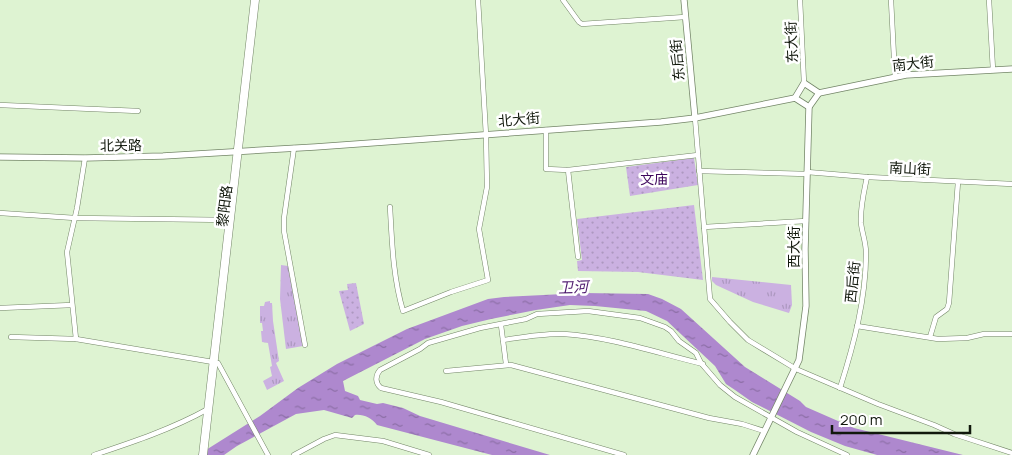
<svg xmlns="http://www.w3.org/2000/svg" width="1012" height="455" viewBox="0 0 1012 455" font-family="Manrope,'Noto Sans SC',sans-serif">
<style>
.grass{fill:url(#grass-tufts)}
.park{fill:url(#park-dots)}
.water{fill:url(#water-ripples)}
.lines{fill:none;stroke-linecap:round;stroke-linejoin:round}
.minor-casing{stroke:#738567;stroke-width:5.5}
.tertiary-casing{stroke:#738567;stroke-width:7}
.primary-casing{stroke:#738567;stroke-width:9}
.minor{stroke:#fff;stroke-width:4.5}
.tertiary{stroke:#fff;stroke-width:5.5}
.primary{stroke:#fff;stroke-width:8}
.labels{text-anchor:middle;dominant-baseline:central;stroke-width:5;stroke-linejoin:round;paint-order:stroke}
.street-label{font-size:14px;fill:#11180c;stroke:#fff}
.park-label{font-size:14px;fill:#3e065c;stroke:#fff}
.water-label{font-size:15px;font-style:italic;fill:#4e1b6e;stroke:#fff}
</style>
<defs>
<pattern id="grass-tufts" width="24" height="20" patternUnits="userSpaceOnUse" patternTransform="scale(1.25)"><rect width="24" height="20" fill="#cbb1e1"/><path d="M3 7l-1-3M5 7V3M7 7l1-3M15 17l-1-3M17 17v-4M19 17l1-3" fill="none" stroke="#ad98c0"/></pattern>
<pattern id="park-dots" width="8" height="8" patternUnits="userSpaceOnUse" patternTransform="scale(1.25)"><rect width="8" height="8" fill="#cbb1e1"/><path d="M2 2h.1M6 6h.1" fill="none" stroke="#ad98c0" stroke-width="1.8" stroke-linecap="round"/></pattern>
<pattern id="water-ripples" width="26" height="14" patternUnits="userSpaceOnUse" patternTransform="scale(1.25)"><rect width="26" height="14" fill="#ae88ce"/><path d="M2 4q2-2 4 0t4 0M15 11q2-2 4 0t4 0" fill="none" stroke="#8c6ea6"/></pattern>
</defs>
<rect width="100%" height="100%" fill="#def3d2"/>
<g class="grass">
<polygon points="281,265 288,266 303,346 286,349 280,299"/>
<polygon points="712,277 791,285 792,305 789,313 753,302 716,285 712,281"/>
<polygon points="270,301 270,303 272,303 273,321 279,361 276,363 284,381 267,390 263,381 272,376 270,367 272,366 268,343 262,342 261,331 263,331 262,323 260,323 260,306 264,306 265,302"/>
</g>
<g class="park">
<polygon points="694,158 698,185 630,196 626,167"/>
<polygon points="694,205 703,280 638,272 578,271 577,261 582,260 577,219"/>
<polygon points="356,283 364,324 350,331 339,291 348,290 347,284"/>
</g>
<path class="water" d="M584 293 648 294 662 299 681 309 745 367 800 401 806 407 854 428 963 455H877L845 446 811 432 752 402 735 390 726 384 715 366 667 321 646 311 595 306 570 305 536 310 491 319 462 326 425 339 343 381 345 391 358 396 360 400 377 404 383 403 403 408 420 416 550 455H492L377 425C372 418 363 414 355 415L352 418 324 410 296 414 237 446 224 455H198L260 416 298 388 337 364 407 329 488 299 504 297Z"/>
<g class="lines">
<defs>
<g id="minor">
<polyline points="563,0 579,22 582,24 685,17"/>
<polyline points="800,0 804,83"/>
<polyline points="891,0 895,77"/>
<polyline points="989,0 993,70"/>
<polyline points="0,105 138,111"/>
<polyline points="695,118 710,299 730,322 748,340 796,369 878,404 934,425 954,434 1012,453"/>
<polyline points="546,130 546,169 568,170 578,257"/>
<polyline points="294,148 284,218 284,231 305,345"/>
<polyline points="568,170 698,155"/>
<polyline points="699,171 807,174"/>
<polyline points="807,172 867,177 1012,184"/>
<path d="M390 207C392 243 393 277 403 311L451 292 488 280 479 229 487 187 486 135 478 0"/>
<polyline points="0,213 75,218 230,220"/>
<polyline points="704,227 806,221"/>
<polyline points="0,308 72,305"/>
<polyline points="501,325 506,364"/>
<polyline points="857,326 938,339 967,338 984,334 1012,334"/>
<polyline points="11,337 76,339 213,362"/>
<polyline points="930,337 936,317 947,309 949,303 958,182"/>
<polyline points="76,339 67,252 77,208 85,158"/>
<path d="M503 340C523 337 544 333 564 334 611 337 657 353 703 364"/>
<polyline points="218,363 268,455"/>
<polyline points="446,371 511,365 709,418 742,424 764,431"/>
<path d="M840 388C854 344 866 299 866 253 866 242 862 233 861 223 860 207 864 192 867 177"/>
<path d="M94 455C133 442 172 429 208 409"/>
<polyline points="294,455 324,439 335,435 383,441 429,455"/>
<path d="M624 455 441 402 381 388C375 383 375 376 380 370L420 349 428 343 480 328 526 319 537 314 588 311 640 318 665 327 671 331 679 341 696 353 701 363 720 385 735 397 797 432 847 455"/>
</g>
<g id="tertiary">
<polyline points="684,0 695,118"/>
<polygon points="804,83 819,93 809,107 795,98"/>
<polyline points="819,93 906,75 1012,69"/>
<polyline points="0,157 85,158 163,156 315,147 661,122 695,118 795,98"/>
<polyline points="753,455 799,360 806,306 805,249 809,107"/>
</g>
<polyline id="primary" points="203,455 255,0"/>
</defs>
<use href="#minor" class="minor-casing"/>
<use href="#tertiary" class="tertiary-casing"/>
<use href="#primary" class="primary-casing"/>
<use href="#minor" class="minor"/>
<use href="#tertiary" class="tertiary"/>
<use href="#primary" class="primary"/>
</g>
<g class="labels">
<g class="street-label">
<text transform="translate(791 42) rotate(-93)">东大街</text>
<text transform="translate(677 60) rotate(-95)">东后街</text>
<text transform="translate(913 63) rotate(-6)">南大街</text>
<text transform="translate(519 119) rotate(-5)">北大街</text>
<text transform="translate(121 145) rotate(-1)">北关路</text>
<text transform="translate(910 168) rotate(3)">南山街</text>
<text transform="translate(224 206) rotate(-83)">黎阳路</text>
<text transform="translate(793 247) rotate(-90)">西大街</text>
<text transform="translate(852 282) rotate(-84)">西后街</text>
</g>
<g class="park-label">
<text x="654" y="178">文庙</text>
</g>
<g class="water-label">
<text transform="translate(573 287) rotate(-2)">卫河</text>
</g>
</g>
<path d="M832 425v8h138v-8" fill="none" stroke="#11180c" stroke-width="2.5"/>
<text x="840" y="425" font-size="15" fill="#11180c" stroke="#ffffff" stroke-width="4" paint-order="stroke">200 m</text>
</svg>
